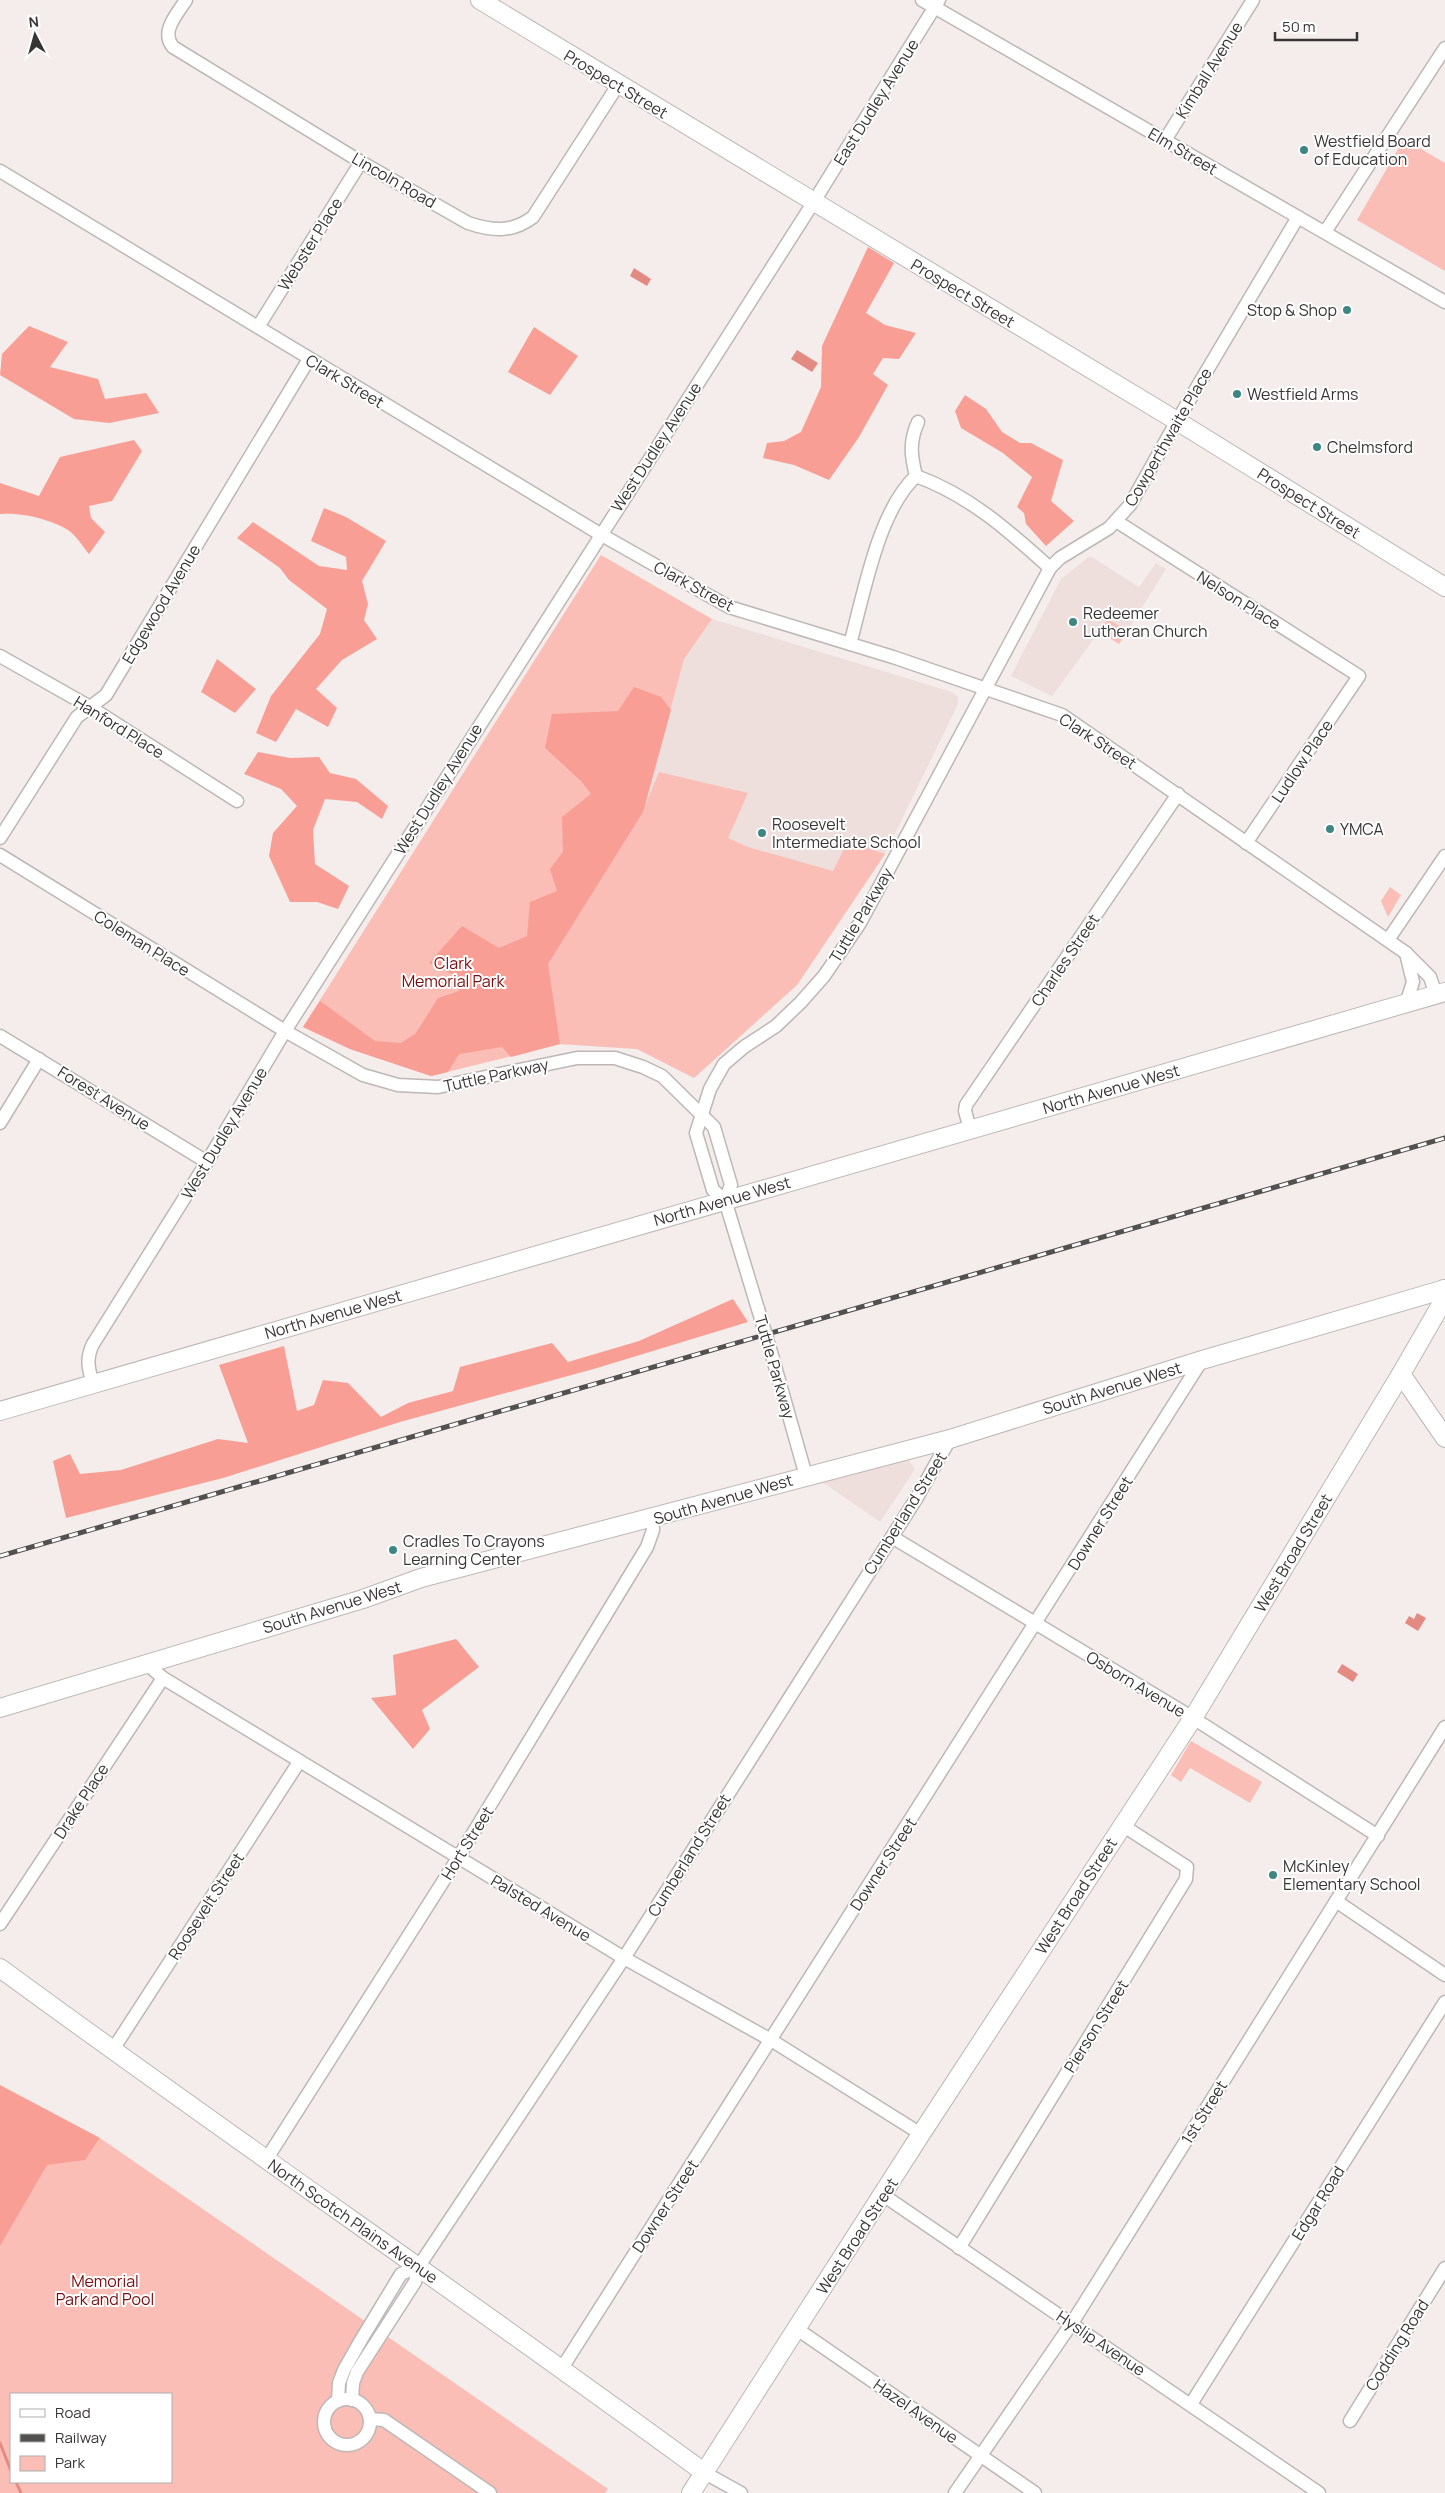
<svg xmlns="http://www.w3.org/2000/svg" width="1445" height="2493" viewBox="0 0 1445 2493" font-family="Manrope,sans-serif">
<style>
.built{fill:#eededc}
.green{fill:#fabeb6;fill-rule:evenodd}
.forest{fill:#f89e94}
.water{fill:#e38b82}
.lines{fill:none;stroke-linecap:round;stroke-linejoin:round}
.stream{stroke:#e38b82;stroke-width:3}
.street-casing{stroke:#bdb7b6;stroke-width:15}
.secondary-casing{stroke:#bdb7b6;stroke-width:20}
.street{stroke:#fff;stroke-width:12}
.secondary{stroke:#fff;stroke-width:18}
.rail-casing{stroke:#535050;stroke-width:5}
.rail{stroke:#fff;stroke-width:3;stroke-dasharray:9;stroke-linecap:butt}
.street-bridge-casing{stroke:#bdb7b6;stroke-width:15;stroke-linecap:butt}
.street-bridge{stroke:#fff;stroke-width:12}
.poi-dot{fill:#3e8681;stroke:#fff;stroke-width:2}
.labels{text-anchor:middle;dominant-baseline:central;stroke-width:4;stroke-linejoin:round;paint-order:stroke}
.street-label{font-size:16px;fill:#383535;stroke:#fff}
.poi-label{font-size:16px;fill:#383535;stroke:#fff;text-anchor:start}
.park-label{font-size:16px;fill:#770e10;stroke:#fff}
</style>
<rect width="100%" height="100%" fill="#f4edec"/>
<g class="built">
<polygon points="1090,556 1139,587 1156,563 1166,569 1119,644 1099,632 1052,696 1011,676 1061,579"/>
<polygon points="712,619 952,692 958,697 958,704 885,854 797,985 694,1078 637,1049 560,1044 671,710 684,658"/>
<polygon points="905,1455 915,1469 880,1522 821,1481"/>
</g>
<g class="green">
<polygon points="1404,139 1445,163 1445,271 1357,220"/>
<polygon points="601,555 712,619 684,659 645,806 659,772 748,793 728,838 748,847 833,871 848,841 885,854 797,985 694,1078 637,1049 560,1044 431,1076 350,1049 303,1027"/>
<polygon points="1108,619 1127,631 1119,644 1099,631"/>
<polygon points="1390,887 1401,895 1388,917 1381,901"/>
<polygon points="1191,1741 1262,1782 1250,1803 1190,1768 1181,1782 1171,1775"/>
<path d="M0 2101 88 2156 100 2138 608 2489 605 2493H0ZM11 2394H171V2482H11Z"/>
</g>
<g class="forest">
<polygon points="868,247 894,263 866,313 885,325 916,333 899,359 883,358 873,374 888,385 859,437 829,480 794,465 763,458 767,443 784,441 801,432 821,387 822,346"/>
<polygon points="29,326 68,342 50,367 98,379 105,399 146,393 159,413 109,423 74,419 0,375 2,354"/>
<polygon points="534,327 578,356 550,395 508,372"/>
<polygon points="965,395 986,409 1002,432 1020,443 1031,443 1063,460 1051,501 1074,521 1046,546 1026,524 1024,513 1017,507 1032,477 1003,453 961,428 955,411"/>
<path d="M134 440 142 451 112 501 89 506 91 518 105 532 89 554C83 547 76 535 68 530 51 519 20 512 0 514V483L39 496 60 457Z"/>
<polygon points="324,508 346,517 386,541 362,581 368,604 364,620 377,639 342,660 316,689 337,708 328,727 296,709 276,742 256,733 271,696 320,634 327,609 289,580 280,568 237,538 253,522 319,566 347,570 346,557 311,541"/>
<polygon points="217,659 256,689 235,713 201,692"/>
<polygon points="634,687 661,697 671,710 643,812 548,964 560,1044 511,1057 502,1047 459,1054 448,1072 431,1076 350,1049 303,1027 320,1001 375,1041 401,1043 416,1033 438,998 459,991 456,976 429,963 462,926 499,948 527,936 530,902 557,891 550,869 563,852 562,817 591,794 582,782 545,748 552,714 618,711"/>
<polygon points="258,752 290,758 319,757 330,773 356,779 388,806 382,819 357,802 325,799 313,830 315,864 349,886 338,909 317,902 290,902 269,856 273,833 297,806 281,789 244,774"/>
<polygon points="733,1299 748,1322 597,1368 400,1422 223,1478 66,1518 53,1461 70,1454 80,1474 121,1470 218,1439 248,1443 219,1365 284,1346 297,1411 314,1405 323,1380 348,1383 381,1417 408,1403 453,1391 460,1367 552,1343 568,1362 639,1341"/>
<polygon points="456,1639 479,1667 422,1710 430,1729 413,1749 371,1698 396,1695 393,1655"/>
<polygon points="0,2085 100,2138 85,2160 47,2165 0,2246"/>
</g>
<g class="water">
<polygon points="634,268 651,279 647,286 630,276"/>
<polygon points="797,350 818,363 812,372 791,359"/>
<polygon points="1417,1613 1426,1618 1418,1631 1405,1623 1409,1616 1414,1619"/>
<polygon points="1342,1664 1358,1674 1353,1682 1337,1672"/>
</g>
<g class="lines">
<g class="stream">
<polyline points="0,2443 11,2471"/>
<polyline points="16,2482 21,2493"/>
</g>
<defs>
<g id="street">
<path d="M186 0C177 14 160 32 173 47L361 162 468 223C492 231 512 233 533 217L618 85"/>
<polyline points="922,0 1445,302"/>
<polyline points="1165,140 1253,0"/>
<polyline points="0,171 600,534 729,607 893,657 1062,715 1406,953 1430,977 1436,995"/>
<polyline points="1325,232 1445,48"/>
<polyline points="258,327 361,162"/>
<path d="M916 476C911 456 909 442 918 422"/>
<polyline points="1116,521 1359,676 1246,843"/>
<path d="M850 644C864 594 878 511 916 476 969 495 1009 531 1050 568"/>
<polyline points="0,656 90,707 237,801"/>
<polyline points="0,838 77,717 106,695 309,359"/>
<polyline points="0,855 285,1031 363,1075 398,1085 438,1087 577,1058 615,1058 643,1067 662,1076 714,1127 731,1185 725,1200"/>
<polyline points="1388,940 1445,856"/>
<polyline points="1406,1004 1413,982 1406,953"/>
<polyline points="0,1036 207,1162"/>
<polyline points="0,1123 39,1059"/>
<polyline points="970,1129 965,1111 966,1105 1178,794"/>
<polyline points="758,1309 725,1200 713,1190 696,1133 710,1089 724,1064 744,1047 776,1026 801,1002 824,976 860,923 1050,568 1060,558 1109,528 1130,505 1177,421 1298,217"/>
<polyline points="771,1352 806,1476"/>
<path d="M93 1384C88 1368 86 1358 93 1344L207 1162 285 1031 813 203 939 0"/>
<polyline points="892,1537 1193,1718 1378,1836"/>
<polyline points="147,1664 163,1678 624,1958 771,2040 921,2134"/>
<polyline points="1336,1901 1445,1975"/>
<polyline points="0,1924 163,1678"/>
<polyline points="112,2051 299,1762"/>
<polyline points="266,2160 458,1858 647,1547 653,1530 652,1518"/>
<polyline points="883,2195 1319,2493"/>
<polyline points="959,2248 1186,1879 1187,1867 1122,1825"/>
<polyline points="797,2329 1035,2493"/>
<polyline points="562,2368 1202,1360"/>
<circle cx="347" cy="2422" r="23"/>
<polyline points="352,2400 353,2383 357,2372 415,2282 419,2266 624,1958 916,1499 950,1439"/>
<polyline points="338,2401 339,2383 344,2370 361,2340 401,2274 419,2266"/>
<polyline points="1191,2404 1445,2002"/>
<polyline points="370,2419 384,2420 490,2493"/>
<polyline points="1350,2421 1445,2268"/>
<polyline points="705,2473 741,2493"/>
<polyline points="955,2493 1072,2323 1445,1727"/>
</g>
<g id="secondary">
<polyline points="480,0 1177,421 1445,587"/>
<polyline points="1401,1374 1445,1438"/>
<polyline points="0,1411 1445,992"/>
<polyline points="0,1708 363,1599 421,1578 950,1439 1202,1360 1445,1289"/>
<path d="M0 1968C233 2139 472 2302 705 2473"/>
<polyline points="691,2493 921,2134 1193,1718 1401,1374 1442,1303 1444,1289"/>
</g>
</defs>
<use href="#street" class="street-casing"/>
<use href="#secondary" class="secondary-casing"/>
<use href="#street" class="street"/>
<use href="#secondary" class="secondary"/>
<defs>
<polyline id="rail" points="0,1556 1445,1138"/>
</defs>
<use href="#rail" class="rail-casing"/>
<use href="#rail" class="rail"/>
<defs>
<polyline id="street-bridge" points="758,1309 771,1352"/>
</defs>
<use href="#street-bridge" class="street-bridge-casing"/>
<use href="#street-bridge" class="street-bridge"/>
</g>
<g class="poi-dot">
<circle cx="1304" cy="150" r="5"/>
<circle cx="1347" cy="310" r="5"/>
<circle cx="1237" cy="394" r="5"/>
<circle cx="1317" cy="447" r="5"/>
<circle cx="1073" cy="622" r="5"/>
<circle cx="1330" cy="829" r="5"/>
<circle cx="762" cy="833" r="5"/>
<circle cx="393" cy="1550" r="5"/>
<circle cx="1273" cy="1875" r="5"/>
</g>
<g class="labels">
<g class="street-label">
<text transform="translate(1209 70) rotate(-58)">Kimball Avenue</text>
<text transform="translate(616 84) rotate(31)">Prospect Street</text>
<text transform="translate(876 102) rotate(-58)">East Dudley Avenue</text>
<text transform="translate(1183 151) rotate(30)">Elm Street</text>
<text transform="translate(394 180) rotate(30)">Lincoln Road</text>
<text transform="translate(310 244) rotate(-58)">Webster Place</text>
<text transform="translate(963 293) rotate(31)">Prospect Street</text>
<text transform="translate(345 381) rotate(31)">Clark Street</text>
<text transform="translate(1168 437) rotate(-60)">Cowperthwaite Place</text>
<text transform="translate(656 447) rotate(-57)">West Dudley Avenue</text>
<text transform="translate(1309 503) rotate(32)">Prospect Street</text>
<text transform="translate(694 586) rotate(28)">Clark Street</text>
<text transform="translate(1239 600) rotate(32)">Nelson Place</text>
<text transform="translate(161 604) rotate(-59)">Edgewood Avenue</text>
<text transform="translate(119 727) rotate(32)">Hanford Place</text>
<text transform="translate(1098 741) rotate(33)">Clark Street</text>
<text transform="translate(1302 761) rotate(-56)">Ludlow Place</text>
<text transform="translate(438 789) rotate(-58)">West Dudley Avenue</text>
<text transform="translate(861 915) rotate(-59)">Tuttle Parkway</text>
<text transform="translate(142 943) rotate(32)">Coleman Place</text>
<text transform="translate(1065 960) rotate(-56)">Charles Street</text>
<text transform="translate(496 1075) rotate(-12)">Tuttle Parkway</text>
<text transform="translate(1111 1089) rotate(-16)">North Avenue West</text>
<text transform="translate(104 1098) rotate(32)">Forest Avenue</text>
<text transform="translate(224 1133) rotate(-59)">West Dudley Avenue</text>
<text transform="translate(722 1201) rotate(-16)">North Avenue West</text>
<text transform="translate(333 1314) rotate(-16)">North Avenue West</text>
<text transform="translate(775 1367) rotate(74)">Tuttle Parkway</text>
<text transform="translate(1112 1388) rotate(-17)">South Avenue West</text>
<text transform="translate(723 1499) rotate(-16)">South Avenue West</text>
<text transform="translate(905 1513) rotate(-58)">Cumberland Street</text>
<text transform="translate(1100 1523) rotate(-58)">Downer Street</text>
<text transform="translate(1293 1553) rotate(-59)">West Broad Street</text>
<text transform="translate(332 1607) rotate(-17)">South Avenue West</text>
<text transform="translate(1136 1684) rotate(31)">Osborn Avenue</text>
<text transform="translate(81 1801) rotate(-57)">Drake Place</text>
<text transform="translate(467 1843) rotate(-58)">Hort Street</text>
<text transform="translate(689 1855) rotate(-58)">Cumberland Street</text>
<text transform="translate(883 1864) rotate(-57)">Downer Street</text>
<text transform="translate(1076 1896) rotate(-57)">West Broad Street</text>
<text transform="translate(206 1906) rotate(-57)">Roosevelt Street</text>
<text transform="translate(541 1908) rotate(31)">Palsted Avenue</text>
<text transform="translate(1096 2026) rotate(-58)">Pierson Street</text>
<text transform="translate(1204 2112) rotate(-58)">1st Street</text>
<text transform="translate(1318 2203) rotate(-58)">Edgar Road</text>
<text transform="translate(665 2206) rotate(-57)">Downer Street</text>
<text transform="translate(353 2221) rotate(35)">North Scotch Plains Avenue</text>
<text transform="translate(857 2236) rotate(-57)">West Broad Street</text>
<text transform="translate(1101 2343) rotate(34)">Hyslip Avenue</text>
<text transform="translate(1397 2345) rotate(-58)">Codding Road</text>
<text transform="translate(916 2411) rotate(35)">Hazel Avenue</text>
</g>
<g class="poi-label">
<text x="1314" y="141">Westfield Board<tspan x="1314" dy="18">of Education</tspan></text>
<text x="1337" y="310" text-anchor="end">Stop &amp; Shop</text>
<text x="1247" y="394">Westfield Arms</text>
<text x="1327" y="447">Chelmsford</text>
<text x="1083" y="613">Redeemer<tspan x="1083" dy="18">Lutheran Church</tspan></text>
<text x="772" y="824">Roosevelt<tspan x="772" dy="18">Intermediate School</tspan></text>
<text x="1340" y="829">YMCA</text>
<text x="403" y="1541">Cradles To Crayons<tspan x="403" dy="18">Learning Center</tspan></text>
<text x="1283" y="1866">McKinley<tspan x="1283" dy="18">Elementary School</tspan></text>
</g>
<g class="park-label">
<text x="453" y="963">Clark<tspan x="453" dy="18">Memorial Park</tspan></text>
<text x="105" y="2281">Memorial<tspan x="105" dy="18">Park and Pool</tspan></text>
</g>
</g>
<rect x="10" y="2393" width="162" height="90" fill="#ffffff" stroke="#afaeae"/>
<rect x="20" y="2409" width="25" height="8" fill="#ffffff" stroke="#afaeae"/>
<text x="55" y="2418" font-size="15" fill="#383535">Road</text>
<rect x="20" y="2434" width="25" height="8" fill="#535050" stroke="#afaeae"/>
<text x="55" y="2443" font-size="15" fill="#383535">Railway</text>
<rect x="20" y="2456" width="25" height="15" fill="#fabeb6" stroke="#afaeae"/>
<text x="55" y="2468" font-size="15" fill="#383535">Park</text>
<g transform="translate(35 35) rotate(354)" stroke="#ffffff" stroke-width="4" paint-order="stroke">
<path d="M0-4L9 19L0 12L-9 19Z" fill="#383535"/>
<text y="-8" font-size="14" font-weight="bold" text-anchor="middle" fill="#383535">N</text>
</g>
<path d="M1275 32v8h82v-8" fill="none" stroke="#383535" stroke-width="2.5"/>
<text x="1282" y="32" font-size="15" fill="#383535" stroke="#ffffff" stroke-width="4" paint-order="stroke">50 m</text>
</svg>
